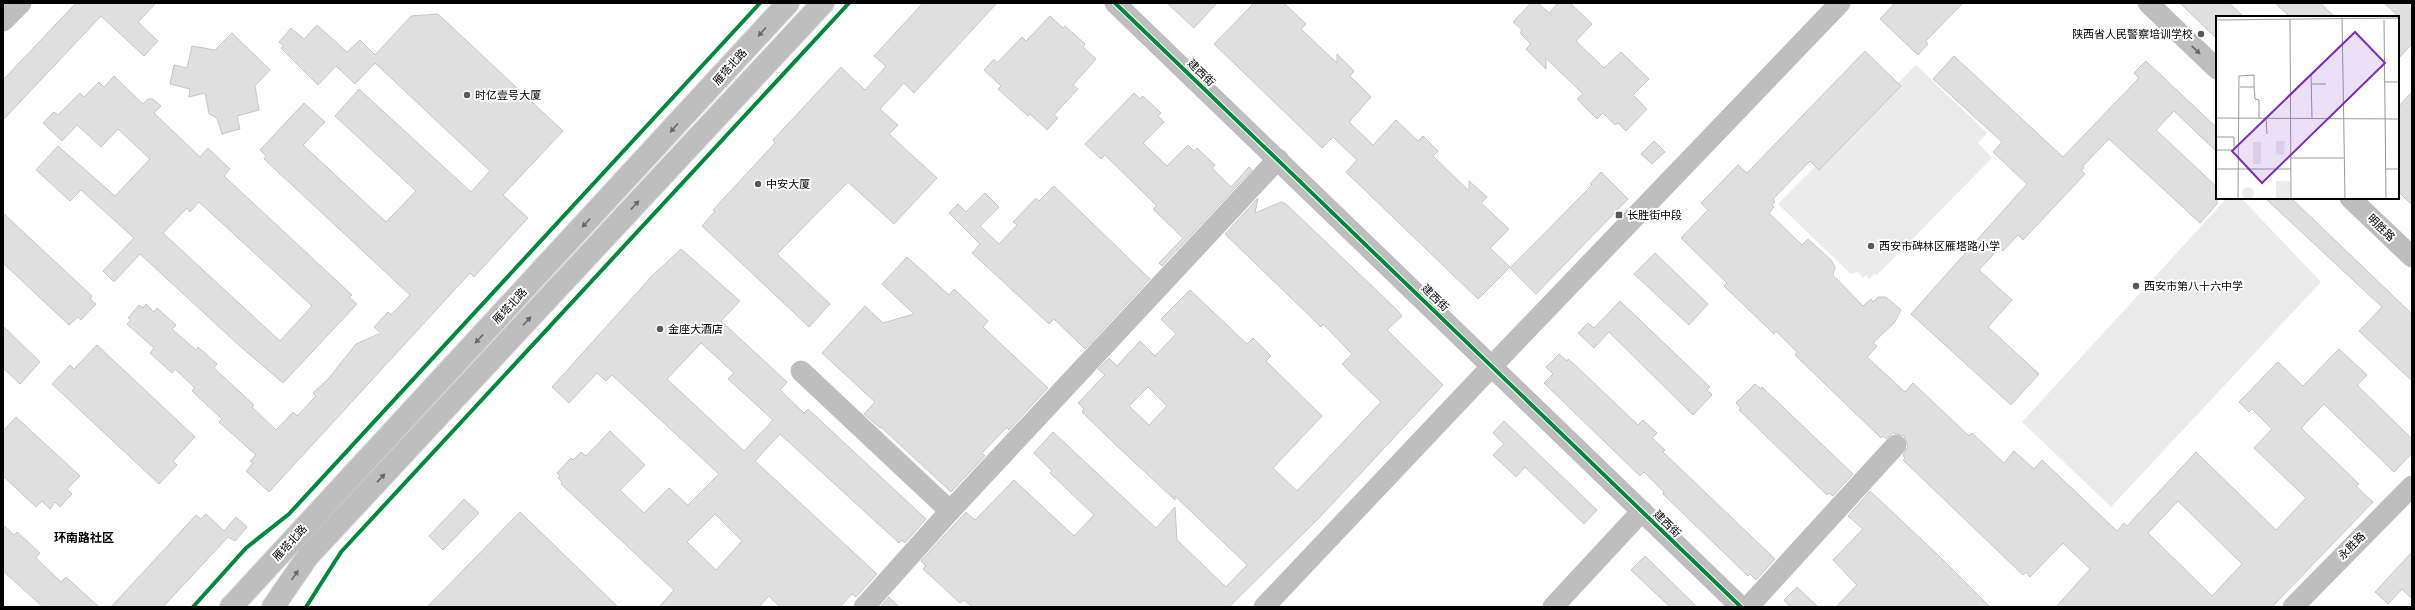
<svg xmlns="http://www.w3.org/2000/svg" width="2415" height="610" viewBox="0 0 2415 610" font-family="'Alegreya Sans','Noto Sans SC',sans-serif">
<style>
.green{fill:#ebebeb}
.building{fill:#dfdfdf;stroke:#c6c6c6;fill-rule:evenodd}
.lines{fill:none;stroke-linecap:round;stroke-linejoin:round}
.major-casing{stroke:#dbdbdb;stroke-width:24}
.minor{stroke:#bebebe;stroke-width:21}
.major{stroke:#bebebe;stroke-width:22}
.cycleway-casing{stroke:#fff;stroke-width:6}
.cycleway{stroke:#00873e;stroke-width:4}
.oneway{fill:#686868}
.poi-dot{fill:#595959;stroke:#fff;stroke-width:1.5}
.labels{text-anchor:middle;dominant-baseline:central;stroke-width:4;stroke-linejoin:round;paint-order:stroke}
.poi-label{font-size:11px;fill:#000;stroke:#fff;text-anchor:start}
.street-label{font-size:11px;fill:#000;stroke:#fff}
.neighbourhood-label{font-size:12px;font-weight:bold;fill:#000;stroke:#fff}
.inset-road{fill:none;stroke:#999;stroke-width:1}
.view{fill:#7b2cbf;fill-opacity:0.15;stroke:#7b2cbf;stroke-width:2}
.inset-edge{fill:none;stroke:#000;stroke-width:2}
</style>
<rect width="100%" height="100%" fill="#fff"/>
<g class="green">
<polygon points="1916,65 1987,133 1978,143 1992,158 1877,275 1874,274 1869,279 1866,275 1863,278 1858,272 1851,274 1778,204"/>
<polygon points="2227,198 2241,198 2321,282 2111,507 2022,422"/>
</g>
<g class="building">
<polygon points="76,3 156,3 138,22 158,41 144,56 101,16 3,120 3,80"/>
<polygon points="923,3 997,3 914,93 904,83 880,109 898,125 889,134 937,178 894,224 848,182 777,254 830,304 809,327 702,226 715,211 713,210 775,143 773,140 841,67 865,90 886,66 874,56"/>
<polygon points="1167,3 1217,3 1194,28"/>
<polygon points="1254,3 1284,3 1306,24 1301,29 1321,48 1337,63 1337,54 1354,71 1350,76 1371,97 1349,122 1373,145 1396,120 1418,141 1423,136 1438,151 1433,156 1469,191 1469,181 1487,197 1481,203 1509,229 1490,248 1510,267 1478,299 1346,172 1357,160 1338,142 1333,137 1322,148 1214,44"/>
<polygon points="1531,3 1538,3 1549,13 1558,3 1570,3 1592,24 1576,41 1604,68 1621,52 1649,79 1633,95 1647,109 1626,131 1618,123 1615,125 1603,113 1597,119 1577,99 1583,94 1546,58 1546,69 1526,49 1531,44 1520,33 1522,30 1513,22"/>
<polygon points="1895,3 1963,3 1926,41 1928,44 1918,55 1880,19"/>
<polygon points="2180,3 2229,3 2244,17 2217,17 2217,39"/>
<polygon points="2275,3 2320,3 2335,17 2290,17"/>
<polygon points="2384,3 2412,3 2412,44 2398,59 2398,16"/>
<polygon points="438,14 563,131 503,195 528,218 474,277 470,273 269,492 246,471 253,463 250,461 256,455 219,422 222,419 192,391 195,388 175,369 172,373 150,353 154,348 127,324 131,320 128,318 139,305 143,308 146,304 154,312 157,308 176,325 172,329 196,350 198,347 217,364 214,368 254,405 252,407 276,430 293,412 297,416 316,396 313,393 328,379 356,344 381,333 374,327 388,312 391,315 410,295 264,159 266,156 260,150 304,103 325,122 303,145 386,222 416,191 335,116 359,89 471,192 490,171 375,63 355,84 336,66 318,85 281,48 284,46 279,42 291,28 304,39 317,25 347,52 360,40 375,55 411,16"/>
<polygon points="1050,16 1063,28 1065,26 1085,44 1083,47 1096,59 1073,85 1078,89 1054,115 1058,118 1047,130 1030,114 1028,116 998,89 1001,86 984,70 994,59 997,63 1022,37 1026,41"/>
<polygon points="232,33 270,70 255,86 259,110 237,116 240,129 222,134 217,118 209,114 205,93 189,97 190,89 170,84 174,65 187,68 192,46 215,50"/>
<path d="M1865 51 1901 86 1819 170 1810 161 1773 199 1775 202 1772 205 1774 207 1769 213 1802 245 1808 239 1831 260 1835 267 1833 275 1863 306 1871 299 1873 302 1878 297H1886L1901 310 1895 322 1873 343 1877 346 1867 357 1905 392 1913 383 1969 436 1972 433 2004 463 2014 451 2034 469 2042 460 2117 531 2124 523 2127 526 2196 452 2276 530 2306 498 2254 448 2272 429 2252 409 2249 412 2239 402 2278 362 2303 386 2339 349 2367 375 2357 385 2412 439V453L2394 472 2324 404 2301 428 2359 484 2356 486 2373 502 2272 607H2056L2090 569 2063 543 2030 577 2026 572 2023 575 1903 460 1905 458 1903 455 1908 447 1904 436 1893 433 1886 439 1883 436 1881 438 1795 355 1797 352 1776 331 1774 334 1724 286 1727 283 1681 238 1708 210 1701 203 1738 165 1747 173ZM2178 501 2242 564 2212 596 2148 533Z"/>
<polygon points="1954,56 2063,157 2139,78 2134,73 2146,61 2217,128 2217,152 2174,111 2156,130 2217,187 2217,204 2200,223 2109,139 2083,166 2084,168 2081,170 2085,174 2023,240 2018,235 2003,251 2000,247 1979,270 2012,300 1988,327 2039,374 2011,405 1911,314 2027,184 1993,152 2002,142 1933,79"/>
<path d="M114 76 143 104 148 99H153L161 106 154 113 200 157 208 148 230 169 224 176 352 295 349 297 357 304 283 383 242 348 140 254 114 282 103 271 134 238 81 190 70 201 36 170 58 146 115 196 150 159 118 129 101 147 77 125 62 141 43 123 54 112 58 115 80 93 84 97 99 82 104 87ZM199 202 312 306 280 341 163 233 187 208 190 212Z"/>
<polygon points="2412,92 2412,205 2398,191 2398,107"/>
<polygon points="1134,93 1140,99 1143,96 1161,113 1158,116 1164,122 1143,143 1167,166 1188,145 1194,151 1197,148 1215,165 1212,168 1231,187 1249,167 1252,170 1162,266 1159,263 1183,238 1153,209 1157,206 1105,155 1101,159 1085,144"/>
<polygon points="1654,141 1665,152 1652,164 1641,154"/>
<polygon points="1601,172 1628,199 1536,294 1510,268 1592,185 1590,184"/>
<polygon points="1054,186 1150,279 1085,349 1054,319 1049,324 972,253 980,244 949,213 958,204 966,212 985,193 999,207 980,226 999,244 1017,225 1013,222 1036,198 1039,201"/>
<path d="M1258 198 1255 213 1281 202 1286 204 1396 309 1402 316 1387 330 1443 385 1319 518 1229 607H972L964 600 960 603 923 569 926 566 921 561 966 512 975 520 1014 480 1074 536 1094 515 1050 473 1052 471 1034 453 1053 432 1156 528 1175 507 1177 540 1226 587 1247 565 1175 496V500L1118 447 1082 412 1084 409 1078 403 1105 375 1098 369 1109 358 1117 366 1140 341 1155 356 1176 334 1161 319 1190 290 1247 344 1253 338 1271 356 1266 361 1322 416 1273 468 1297 491 1381 402 1342 364 1352 354 1323 324 1321 327 1225 234ZM1148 387 1167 406 1149 425 1129 406Z"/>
<polygon points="2265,198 2291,198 2412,314 2412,381 2359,331 2382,307"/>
<polygon points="3,213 92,296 90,299 96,304 81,320 78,317 69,325 3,263"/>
<path d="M681 249 740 301 721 321 787 382 780 390 804 413 808 409 926 519 905 543 902 540 899 543 780 434 755 461 877 574 856 597 852 594 840 607H780L769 596 759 607H659L674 590 561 484 562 482 558 478 560 476 557 473 571 458 573 460 581 452 586 456 610 431 645 465 620 490 644 513 669 488 688 505 719 474 612 375 606 381 597 373 569 403 552 387 652 276ZM701 343 734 373 728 379 773 420 744 451 667 379ZM715 514 742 541 716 570 687 542Z"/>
<polygon points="1655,253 1708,304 1689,325 1634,274"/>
<polygon points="907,257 949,295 954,289 988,321 983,327 1048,388 1009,430 1007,427 982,453 985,456 951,492 881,427 880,428 864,414 875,402 822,353 865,306 883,323 914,314 882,284"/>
<polygon points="1620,301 1710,387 1707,390 1712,395 1693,415 1609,332 1594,348 1578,333 1588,323 1594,328"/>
<polygon points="3,326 40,362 20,384 3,368"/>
<polygon points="97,345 195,437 173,461 177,465 159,484 52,384 70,365 74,369"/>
<polygon points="1559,354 1567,361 1568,359 1574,364 1638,425 1643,420 1657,433 1652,438 1665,450 1663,452 1775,559 1756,580 1750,574 1748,576 1663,494 1664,492 1644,472 1640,476 1544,383 1553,374 1546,367"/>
<polygon points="1755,384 1761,389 1762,387 1853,474 1833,496 1829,493 1827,495 1739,410 1741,408 1736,403"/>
<polygon points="16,417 80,476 67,489 72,494 60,507 55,502 50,509 42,501 36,507 3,476 3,431"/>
<polygon points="1504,421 1597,510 1584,524 1525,467 1516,477 1493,455 1504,444 1493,433"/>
<polygon points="1870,491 1938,555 1990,607 1836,607 1857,585 1833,560 1863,529 1848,516"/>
<polygon points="464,499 479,513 443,550 429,536"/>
<polygon points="520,512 618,607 427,607"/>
<polygon points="206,514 224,531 236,517 247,527 235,541 228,537 163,607 111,607 196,515 201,519"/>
<polygon points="3,525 14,535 17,532 40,553 36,558 61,582 66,577 99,607 43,607 3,571"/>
<polygon points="2412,552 2412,599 2402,589 2388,604 2375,592"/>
<polygon points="1645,556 1697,607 1670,607 1631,570"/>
<polygon points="1797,587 1818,607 1790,607 1784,600"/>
<polygon points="889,597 899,607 880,607"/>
</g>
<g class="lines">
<defs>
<g id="major">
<polyline points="231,607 788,3"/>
<polyline points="273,607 308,556 823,3"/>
</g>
</defs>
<use href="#major" class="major-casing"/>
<g class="minor">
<polyline points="1115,3 1741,607"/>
<polyline points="2148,3 2217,69"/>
<polyline points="3,21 21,3"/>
<polyline points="2350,198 2412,257"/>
<polyline points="801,371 950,511"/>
<polyline points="864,607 950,511 1278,159"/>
<polyline points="1264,607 1492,366 1840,3"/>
<polyline points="1553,607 1642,511"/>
<polyline points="1748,607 1896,445"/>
<polyline points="2293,607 2412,486"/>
</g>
<use href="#major" class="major"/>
<defs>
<g id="cycleway">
<polyline points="1115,3 1741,607"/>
<polyline points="193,607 246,548 289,514 760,3"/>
<polyline points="306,607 341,552 849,3"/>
</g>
</defs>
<use href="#cycleway" class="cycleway-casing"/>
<use href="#cycleway" class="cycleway"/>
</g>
<defs><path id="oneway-solid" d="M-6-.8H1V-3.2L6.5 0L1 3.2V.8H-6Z"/></defs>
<g class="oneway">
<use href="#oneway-solid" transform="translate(762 32) rotate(132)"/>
<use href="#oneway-solid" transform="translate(2196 50) rotate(44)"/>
<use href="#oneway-solid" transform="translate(674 128) rotate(132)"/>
<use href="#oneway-solid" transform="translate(635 205) rotate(-47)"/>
<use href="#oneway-solid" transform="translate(586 223) rotate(133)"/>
<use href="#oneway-solid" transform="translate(527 321) rotate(-47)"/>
<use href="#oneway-solid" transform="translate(479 339) rotate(133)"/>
<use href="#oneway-solid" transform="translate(381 478) rotate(-47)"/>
<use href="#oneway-solid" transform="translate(295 575) rotate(-55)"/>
</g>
<g class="poi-dot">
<circle cx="2201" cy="34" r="4"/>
<circle cx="467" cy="95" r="4"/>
<circle cx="758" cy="184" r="4"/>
<rect x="1615" y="211" width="8" height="8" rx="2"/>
<circle cx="1871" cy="246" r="4"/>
<circle cx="2136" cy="286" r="4"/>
<circle cx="660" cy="329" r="4"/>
</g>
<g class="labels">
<g class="poi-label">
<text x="2193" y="34" text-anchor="end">陕西省人民警察培训学校</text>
<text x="475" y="95">时亿壹号大厦</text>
<text x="766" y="184">中安大厦</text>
<text x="1627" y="215">长胜街中段</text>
<text x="1879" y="246">西安市碑林区雁塔路小学</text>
<text x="2144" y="286">西安市第八十六中学</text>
<text x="668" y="329">金座大酒店</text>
</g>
<g class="street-label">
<text transform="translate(730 67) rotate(-48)">雁塔北路</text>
<text transform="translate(1201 73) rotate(44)">建西街</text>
<text transform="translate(2381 228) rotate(44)">明胜路</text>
<text transform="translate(1435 298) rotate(44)">建西街</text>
<text transform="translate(510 306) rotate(-47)">雁塔北路</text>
<text transform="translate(1667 524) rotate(44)">建西街</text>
<text transform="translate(290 543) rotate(-47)">雁塔北路</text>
<text transform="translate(2352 546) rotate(-45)">永胜路</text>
</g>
<g class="neighbourhood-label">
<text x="84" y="538">环南路社区</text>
</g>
</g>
<g transform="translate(2216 16)">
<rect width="183" height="183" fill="#fff"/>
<path d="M60 125H69L68 139 60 138ZM37 126H45V148H37ZM60 165H74V183L60 182ZM26 177a6 6 0 1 1 12 0a6 6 0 1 1-12 0Z" fill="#ebebeb"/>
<path class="inset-road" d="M0 0H89M126 0 129 183M132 0H172M74 3 75 183M0 4 183 2M168 4 170 183M95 58 96 102M168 66H183M96 68H110M38 71 39 83 43 84V102M0 102 183 103M50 102 51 118M0 121H18V134H0M75 142H128M0 153H75M170 153H183M22 183 23 60 38 59V71H24"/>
<path class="view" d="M139 16 169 47 46 167 16 135Z"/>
<rect width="183" height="183" class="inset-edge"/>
</g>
<rect width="2415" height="610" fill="none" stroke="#000000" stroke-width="8"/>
</svg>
